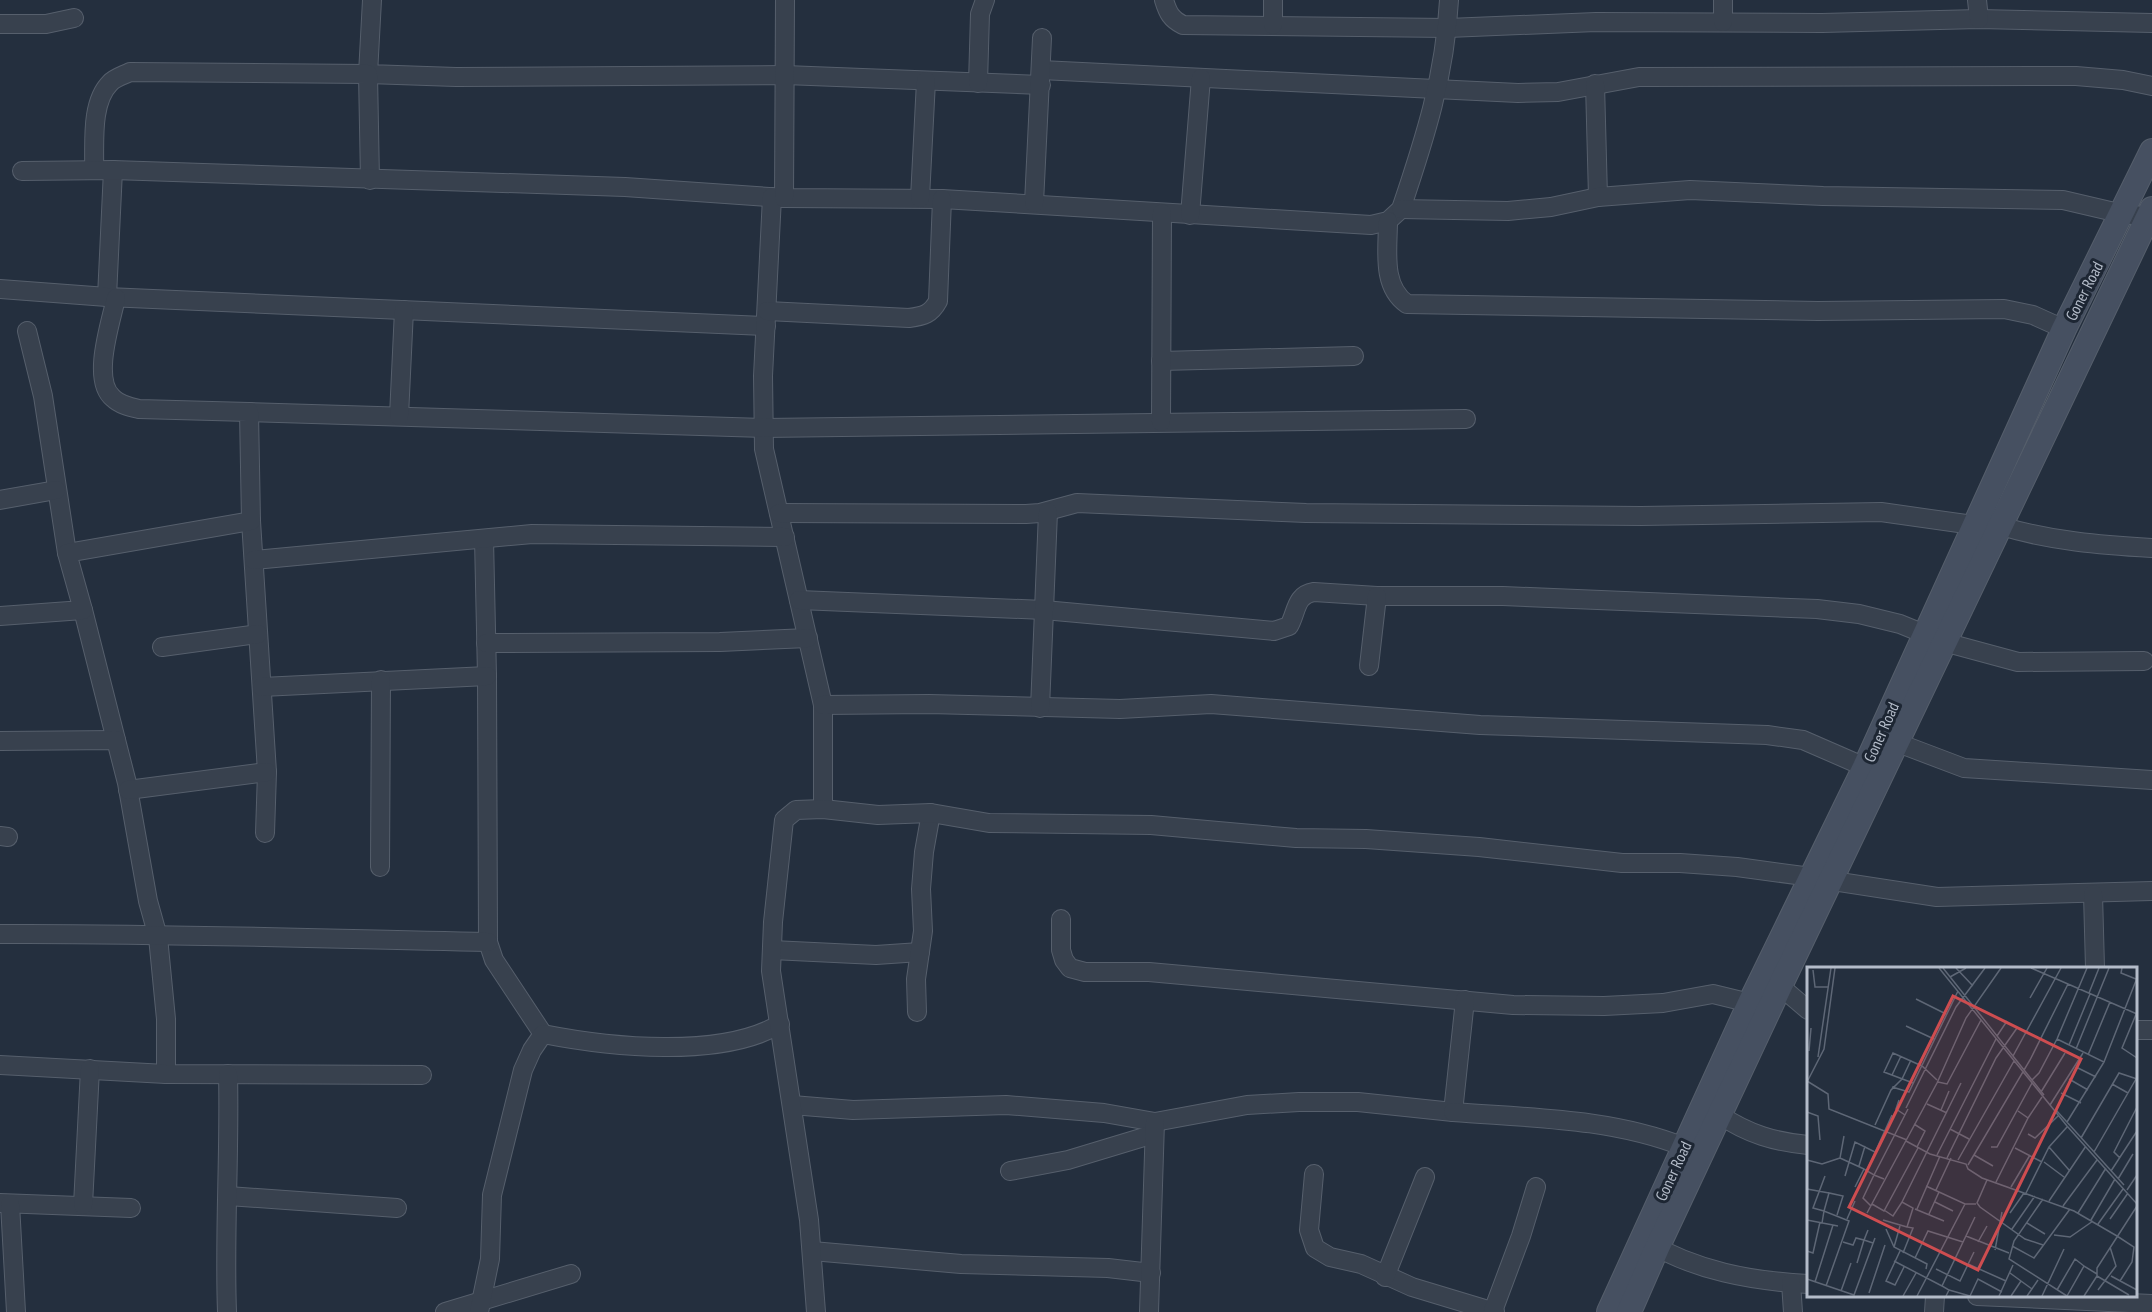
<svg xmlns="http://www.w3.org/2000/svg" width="2152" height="1312" viewBox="0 0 2152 1312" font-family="'PT Sans Narrow',sans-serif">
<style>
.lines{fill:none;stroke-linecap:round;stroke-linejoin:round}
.street-casing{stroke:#565f6c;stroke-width:20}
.secondary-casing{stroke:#565f6c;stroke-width:26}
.street{stroke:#38414e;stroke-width:18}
.secondary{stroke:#465061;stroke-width:24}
.labels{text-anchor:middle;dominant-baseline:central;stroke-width:6;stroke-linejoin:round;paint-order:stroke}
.street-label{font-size:16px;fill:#b4bcc9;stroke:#1d2633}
.inset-road{fill:none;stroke:#5e6776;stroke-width:1.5}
.view{fill:#ce4d50;fill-opacity:0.15;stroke:#ce4d50;stroke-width:3}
.inset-edge{fill:none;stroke:#b4bcc9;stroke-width:3}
</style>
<rect width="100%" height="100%" fill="#242f3e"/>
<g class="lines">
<defs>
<g id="street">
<polyline points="372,0 368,74 456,77 785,75 1041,85"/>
<path d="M1164 0C1168 13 1171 19 1183 25L1448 28 1596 22 1822 23 1979 19 2152 23"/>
<polyline points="1273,0 1273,25"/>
<polyline points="1723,0 1723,22"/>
<polyline points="1977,0 1979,19"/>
<polyline points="0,24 46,24 74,18"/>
<polyline points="1041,70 1518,93 1558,92 1639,77 2076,76 2123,80 2152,86"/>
<polyline points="978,83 980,14 985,0"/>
<polyline points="1595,84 1598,197"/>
<path d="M94 170C95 145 90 103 110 83 114 78 124 75 130 72L368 74 370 180"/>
<polyline points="113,170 107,297 766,326"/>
<path d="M22 171 113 170 625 187 784 198 942 199 1371 225 1388 221 1401 209C1425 138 1445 76 1449 0"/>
<polyline points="772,197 763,376 764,449 823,705 823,809"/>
<polyline points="784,198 785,0"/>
<polyline points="920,198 926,81"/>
<polyline points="1034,203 1042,38"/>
<polyline points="1401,209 1508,211 1551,207 1598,197 1690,190 1823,196 2063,200 2123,214 2152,217"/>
<polyline points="1190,215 1201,78"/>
<path d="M1388 221C1388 249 1381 286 1407 304L1818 311 2004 309 2033 315 2064 329"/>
<polyline points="0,289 107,297"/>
<path d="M767 311 909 318C924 316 931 314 938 301L942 199"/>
<polyline points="27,331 43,396 67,553"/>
<polyline points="1161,361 1354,356"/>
<polyline points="249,412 764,428 1466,419"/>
<polyline points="399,416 404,310"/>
<polyline points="1161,422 1162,213"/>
<polyline points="0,500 56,490"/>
<polyline points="779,513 1026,514 1040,513 1077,503 1306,513 1641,516 1881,512 1973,525"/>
<polyline points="251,521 267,772 265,833"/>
<path d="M2001 526C2051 541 2100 545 2152 548"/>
<polyline points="484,539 487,676 488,942 494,960 543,1034"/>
<polyline points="254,560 532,534 785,537"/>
<path d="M799 600 1044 610 1274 631 1289 626C1297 612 1295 595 1314 592L1377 596H1503L1817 609 1859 614 1900 624 1944 642 2018 662 2144 661"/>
<polyline points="83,610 116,740"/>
<path d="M0 616 83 610 67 553 251 521 249 412 139 409C130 407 120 405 113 398 91 380 111 322 116 298"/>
<polyline points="486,643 720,642 808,638"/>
<polyline points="162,647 258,634"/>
<polyline points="1369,666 1377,596"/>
<polyline points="262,687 487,676"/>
<polyline points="823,705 929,704 1120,709 1211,704 1480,725 1767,735 1803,740 1865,767"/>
<polyline points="1040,708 1048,512"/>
<polyline points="0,741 116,740 127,783 148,901 158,937 166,1019 166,1074"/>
<polyline points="1898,743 1964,768 2152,780"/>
<polyline points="128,790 267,772"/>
<polyline points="0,836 8,837"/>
<polyline points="380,867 381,680"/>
<polyline points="1833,881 1937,897 2152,891"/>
<polyline points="2093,894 2095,968"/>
<polyline points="1061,919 1061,950 1064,960 1070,968 1085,972 1149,972 1513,1005 1604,1006 1663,1003 1713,994 1750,1003"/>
<path d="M0 934C162 933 325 939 488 942"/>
<polyline points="772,950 876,955 920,952"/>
<polyline points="1780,986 1808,1010"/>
<polyline points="917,1012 916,979 923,931 921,889 924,852 931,813"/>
<polyline points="2136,1030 2152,1030"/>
<polyline points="0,1065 166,1074 422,1075"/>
<polyline points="792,1105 853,1110 1006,1105 1104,1113 1155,1122 1247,1105 1299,1102 1358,1102 1453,1112 1465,1000"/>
<path d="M1453 1112C1530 1118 1611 1118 1684 1147"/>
<path d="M1720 1115C1748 1134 1775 1142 1808 1145"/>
<polyline points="1010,1171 1068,1160 1154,1134"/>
<polyline points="1314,1174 1309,1230 1315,1248 1330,1257 1361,1264 1412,1287 1495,1312"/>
<polyline points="228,1196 397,1208"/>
<polyline points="0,1203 131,1208"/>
<polyline points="10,1204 16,1312"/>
<polyline points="83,1205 90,1069"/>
<path d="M1646 1241C1695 1271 1752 1281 1808 1284"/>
<polyline points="812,1251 961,1264 1108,1268 1151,1273"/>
<polyline points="1385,1277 1425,1177"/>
<polyline points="1791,1283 1793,1312"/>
<polyline points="1977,1296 2152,1304"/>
<polyline points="1493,1311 1521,1236 1536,1187"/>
<path d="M227 1312C224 1233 230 1153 228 1074"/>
<polyline points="445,1312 571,1274"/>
<path d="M479 1312 490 1259 492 1195 523 1070 532 1050 543 1034C609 1047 721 1059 780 1024"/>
<polyline points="816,1312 809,1220 771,971 773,922 784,820 796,810 823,809 878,815 931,813 989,823 1151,825 1296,838 1366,839 1479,847 1622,863 1680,863 1737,867 1811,877"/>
<polyline points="1149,1312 1155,1122"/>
<polyline points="1934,1312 1935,1296"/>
</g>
<g id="secondary">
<polyline points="1609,1312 1750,1003 1865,767 2064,329 2152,151"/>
<polyline points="1629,1312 1657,1248 1780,986 2152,209"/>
</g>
</defs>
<use href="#street" class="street-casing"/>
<use href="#secondary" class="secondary-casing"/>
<use href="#street" class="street"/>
<use href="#secondary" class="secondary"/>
</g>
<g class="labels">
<g class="street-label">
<text transform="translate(2084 291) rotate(-63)">Goner Road</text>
<text transform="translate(1881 732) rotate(-66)">Goner Road</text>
<text transform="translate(1673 1171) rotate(-65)">Goner Road</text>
</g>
</g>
<g transform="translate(1807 967)">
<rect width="330" height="330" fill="#242f3e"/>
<path class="inset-road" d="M132 1 260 159 330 237M136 1 237 128M149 1 166 19M224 1 330 47M315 1 314 6 329 12M6 3 8 20H21M143 10 159 1M282 26 292 1M223 31 240 1M109 32 139 47M330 45 315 81 330 91M99 59 127 72M190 69 200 54M250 72 297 95 260 155M262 78 283 27M269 82 302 1M2 84 4 61M281 88 303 35M206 89 254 1M11 90 24 1M297 95 330 11M269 100 289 110M85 108 94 89M262 112 281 123M225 113 232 106 250 72 280 1M0 114 21 127 22 142 100 173M0 115 17 82 28 1M131 115 140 117 174 53M106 116 77 105 86 86 115 99 130 113M305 117 321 126M85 120 102 125 151 24M234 125 258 86M254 126 274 136M92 133 89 142 98 148M120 137 140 146M243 138 276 86M99 141 149 40 178 1M134 143 142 124M249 143 317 218M0 145 11 149 13 173M221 151 235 130M107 157 118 164 110 180M68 158 84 123 95 112 104 93M143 162 162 172M221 167 228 171 251 149M37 169 33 191 57 202M274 171 312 106 330 112M99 174 123 187 159 197 161 202 175 211 267 244 310 269M184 180H190L225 116M242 180 262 203M208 181 235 195M287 185 329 112M130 188 189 72M167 188 186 199M140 191 189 91 210 61M313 191 307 185 330 140M0 193 15 197 33 191M151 193 207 94M237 195 257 210M161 198 223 93 261 17M52 199 58 179M60 203 85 148M304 204 330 164M18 209 6 241 17 244 22 226 36 229 30 248M38 209 48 175 68 185M311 212 326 187M180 213 170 236 173 240 218 272 236 278M189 215 221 151 211 144M119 219 158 237H169M48 220 57 202 67 208 101 142M204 220 223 188M0 222 22 226M129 223 144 191M320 223 330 208M219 226 242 180 260 160M236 232 207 274 202 292 260 329M242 234 279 179M95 235 154 116M128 235 146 244M65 237 77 244 111 181M64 239 56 231 67 208 77 212M256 239 290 193M108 242 137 254M110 242 133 189M77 243 86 249 95 235 106 241 100 260 106 261 96 286M60 246 130 116 159 51 194 1M203 246 217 226M271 246 299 201M122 247 132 225M40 252 48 234M303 252 321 226M0 253 31 259M76 253 100 260M284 253 308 212M15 256 17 244 42 254 19 319M220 256 238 267M291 257 316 222M79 262 87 280 120 297 119 302M205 262 228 229M247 268 263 270 286 254M159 269 202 286M310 269 327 280 325 295 313 314M36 275 46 278 49 271 57 273 61 263M171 275 180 259M205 279 227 291 263 242M87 280 93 259M188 283 195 245M0 284 6 286 13 255M93 284 79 314 88 318 97 300M108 291 121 264 156 275M87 294 135 319M50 296 57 273 66 276M161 297 199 314M129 302 153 314 167 285M203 306 225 322M290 309 322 328M304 309 330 323M0 312 47 328 68 271M8 315 26 258M142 323 163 329M250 323 268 292 277 299M291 323 309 299 303 280M34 324 44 296M62 326 78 278M96 329 109 306M110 329 158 237M139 329 142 323 135 319 168 250M163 329 171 312 195 325M192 329 206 298M204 329 214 314M220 329 231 313M235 329 257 282M260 329 277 299 290 307M277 329 290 309V301L330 239"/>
<path class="view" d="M146 29 274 92 171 303 42 240Z"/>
<rect width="330" height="330" class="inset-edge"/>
</g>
</svg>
